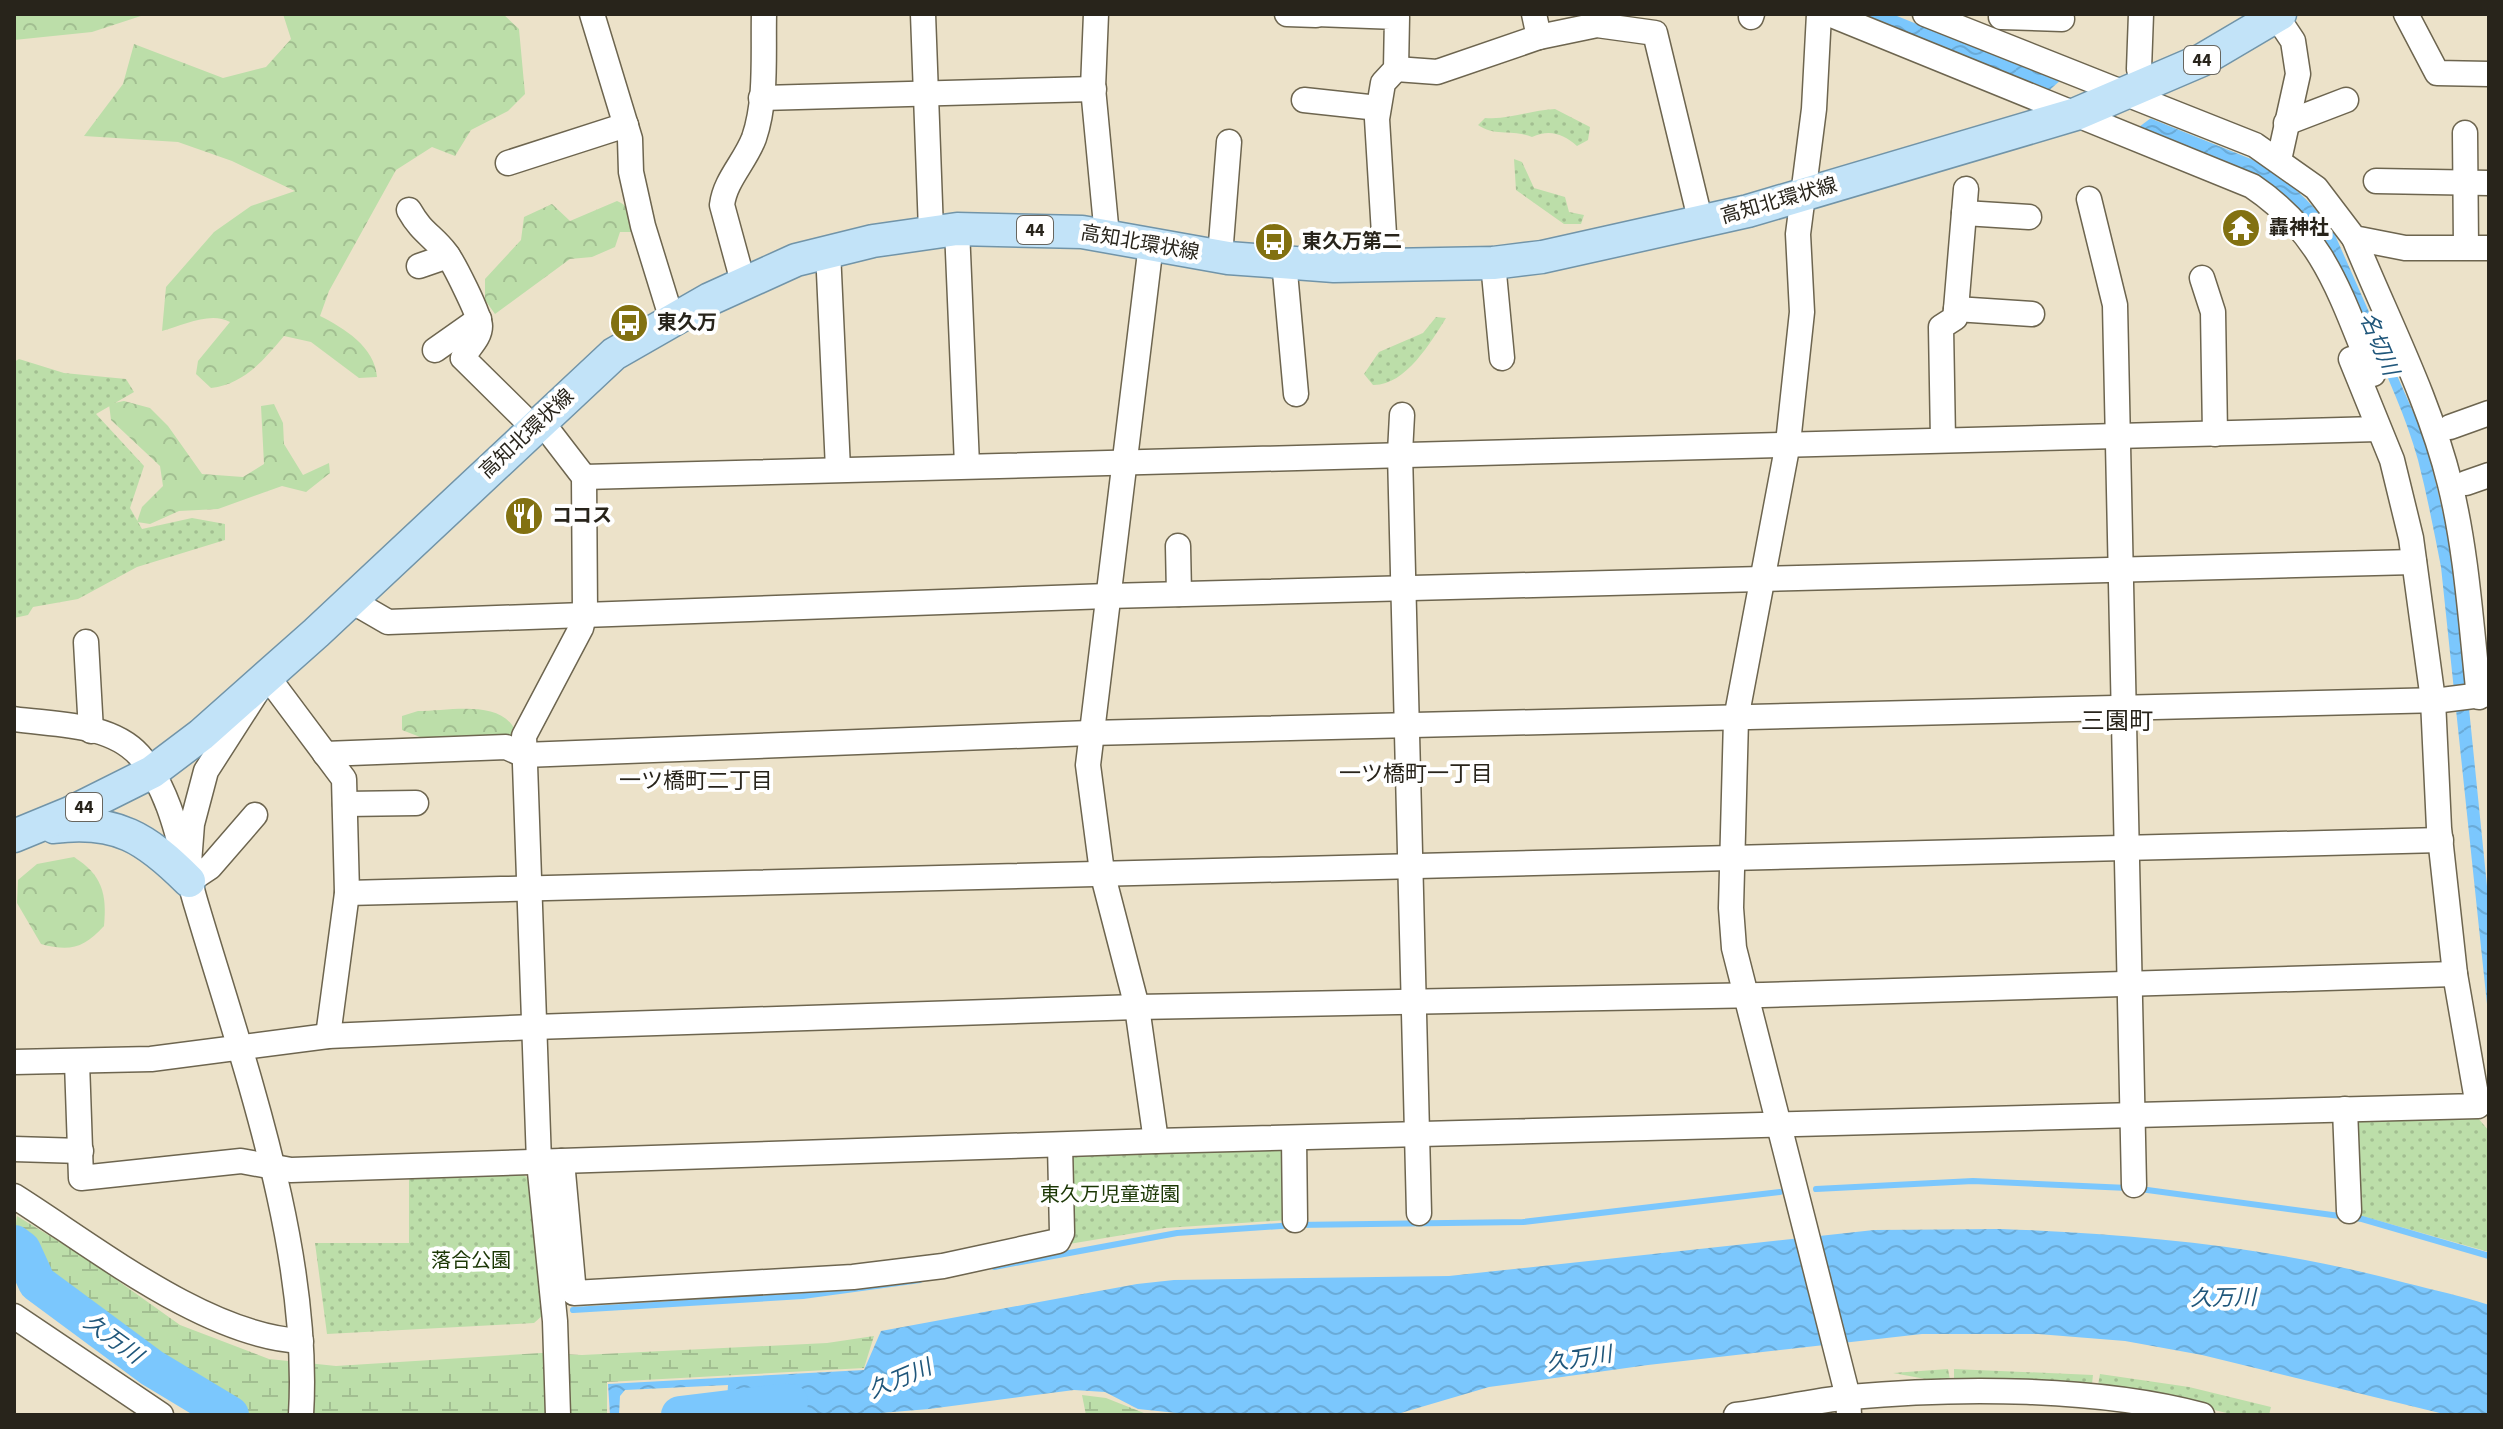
<svg xmlns="http://www.w3.org/2000/svg" width="2503" height="1429" viewBox="0 0 2503 1429" font-family="'Source Sans 3','Noto Sans JP',sans-serif">
<style>
.grass{fill:url(#grass-dots)}
.forest{fill:url(#forest-crowns)}
.wetland{fill:url(#wetland-marsh)}
.water{fill:url(#water-waves)}
.pier{fill:#ece2c9}
.lines{fill:none;stroke-linecap:round;stroke-linejoin:round}
.stream{stroke:#7bc7fd;stroke-width:6}
.river{stroke:#7bc7fd;stroke-width:38}
.minor-casing{stroke:#6d654f;stroke-width:27}
.major-casing{stroke:#7194a8;stroke-width:35}
.minor{stroke:#fff;stroke-width:24}
.major{stroke:#c2e3f8;stroke-width:32}
.labels{text-anchor:middle;dominant-baseline:central;stroke-width:8;stroke-linejoin:round;paint-order:stroke}
.shield{fill:#fff;stroke:#68665f;stroke-width:2}
.shield-label{font-size:18px;font-weight:bold;fill:#28241b}
.street-label{font-size:20px;fill:#28241b;stroke:#fff}
.poi-label{font-size:20px;font-weight:bold;fill:#28241b;stroke:#fff;text-anchor:start}
.park-label{font-size:20px;fill:#1b3705;stroke:#fff}
.water-label{font-size:22px;font-style:italic;fill:#20577b;stroke:#fff}
.neighbourhood-label{font-size:22px;fill:#28241b;stroke:#fff}
.quarter-label{font-size:24px;fill:#28241b;stroke:#fff}
</style>
<defs>
<pattern id="grass-dots" width="8" height="8" patternUnits="userSpaceOnUse" patternTransform="scale(2)"><rect width="8" height="8" fill="#bcdea9"/><path d="M2 2h.1M6 6h.1" fill="none" stroke="#a2be91" stroke-width="1.8" stroke-linecap="round"/></pattern>
<pattern id="forest-crowns" width="20" height="18" patternUnits="userSpaceOnUse" patternTransform="scale(2)"><rect width="20" height="18" fill="#bcdea9"/><path d="M2 6a3 3 0 1 1 6 0M12 15a3 3 0 1 1 6 0" fill="none" stroke="#a2be91"/></pattern>
<pattern id="wetland-marsh" width="20" height="14" patternUnits="userSpaceOnUse" patternTransform="scale(2)"><rect width="20" height="14" fill="#bcdea9"/><path d="M1 5h8M5 5V1M11 12h8M15 12V8" fill="none" stroke="#a2be91"/></pattern>
<pattern id="water-waves" width="16" height="10" patternUnits="userSpaceOnUse" patternTransform="scale(2)"><rect width="16" height="10" fill="#7bc7fd"/><path d="M0 5q4-4 8 0t8 0" fill="none" stroke="#6aabd8"/></pattern>
</defs>
<rect width="100%" height="100%" fill="#ece2c9"/>
<g class="grass">
<path d="M1555 109 1590 127 1588 140 1577 146C1563 134 1550 129 1532 137 1514 129 1495 137 1478 125L1485 118C1510 120 1530 110 1555 109Z"/>
<polygon points="1514,159 1522,162 1534,188 1565,197 1569,212 1584,215 1581,224 1564,224 1516,190"/>
<path d="M1436 317 1446 318C1431 342 1405 386 1373 385L1364 374 1379 352 1423 333Z"/>
<polygon points="19,359 64,373 126,379 134,392 96,414 144,466 130,508 142,529 192,518 225,524 225,540 137,567 78,599 33,607 28,615 14,618 14,362"/>
<polygon points="2472,1111 2489,1131 2489,1252 2355,1214 2352,1124 2360,1116"/>
<polygon points="1279,1148 1287,1156 1288,1220 1165,1228 1069,1244 1068,1160 1074,1154"/>
<polygon points="521,1173 529,1179 543,1315 534,1323 327,1334 315,1243 409,1243 409,1175"/>
<polygon points="1948,1369 1950,1380 1954,1379 1954,1369 2093,1375 2092,1384 2098,1385 2100,1374 2189,1387 2271,1407 2269,1415 2235,1415 2185,1403 1933,1387 1931,1380 1893,1373"/>
</g>
<g class="forest">
<polygon points="14,14 147,14 92,32 14,40"/>
<path d="M283 14H503L519 29 525 94 508 111 471 130 455 156 432 147 396 170 329 291 320 316C344 328 375 347 377 377L359 378 311 342 284 336C263 361 244 384 211 388L196 374 198 361 230 322C211 311 183 325 162 331L166 287 214 232 251 206 295 191 232 161 178 142 84 136 123 84 134 44 223 78 266 67 291 39Z"/>
<path d="M617 201C629 205 634 220 634 232H620L615 247 592 257 570 259 495 314 485 300V279L521 240 524 217 552 204 570 221Z"/>
<polygon points="124,401 150,408 168,426 202,474 243,477 264,464 261,406 274,404 283,423 284,444 303,475 329,463 330,473 306,492 282,486 218,509 179,511 150,524 137,522 142,507 163,486 160,466 111,420 109,404"/>
<path d="M418 711C449 711 500 699 515 730L512 739 433 742 402 730V716Z"/>
<path d="M74 857C102 875 107 893 104 926 84 948 70 952 41 944L17 903 18 880 37 864Z"/>
</g>
<g class="wetland">
<polygon points="17,1216 86,1258 180,1325 269,1359 336,1366 541,1353 582,1355 827,1343 874,1336 864,1368 607,1382 607,1415 241,1415 53,1286 33,1258 14,1239"/>
<polygon points="14,1252 39,1294 14,1275"/>
<polygon points="1082,1395 1106,1398 1149,1415 1086,1415"/>
</g>
<g class="water">
<path d="M1858 14H1892L2251 159C2286 178 2313 202 2335 235L2426 441 2454 560 2489 906V1023L2441 567C2434 531 2427 495 2418 460 2406 417 2387 376 2369 335 2342 270 2315 207 2250 173Z"/>
<path d="M2001 1229C2139 1234 2273 1247 2406 1283 2434 1290 2462 1296 2489 1305V1415H2448L2202 1355 2125 1341 2038 1334H1922L1648 1365 1489 1387 1394 1415H1196L1138 1409 1105 1392 1074 1390 929 1409 857 1415H770L771 1412 744 1411 727 1401 728 1385 625 1390 620 1396 619 1415H610L608 1384 864 1370 881 1331 1137 1284 1174 1280 1449 1276 1874 1230Z"/>
</g>
<polygon class="pier" points="2062,79 2155,115 2135,130 2045,94"/>
<g class="lines">
<g class="stream">
<polyline points="1816,1189 1973,1181 2128,1188"/>
<polyline points="2140,1189 2362,1219 2489,1256"/>
<polyline points="994,1267 1177,1233 1295,1225 1523,1222 1780,1192"/>
<polyline points="573,1310 803,1296 920,1280"/>
</g>
<g class="river">
<polyline points="14,1244 22,1250 37,1283 152,1368 230,1415"/>
<polyline points="680,1415 789,1402"/>
</g>
<defs>
<g id="minor">
<polyline points="592,14 630,139 631,172 643,226 672,320"/>
<polyline points="923,14 931,231"/>
<polyline points="1096,14 1093,88 1107,236"/>
<polyline points="1287,14 1316,15"/>
<polyline points="1316,14 1397,17 1396,69 1383,83 1377,119 1386,267"/>
<polyline points="1819,14 1814,109 1798,234 1802,312 1788,443 1736,719 1731,908 1734,948 1848,1397 1849,1415"/>
<path d="M1829 14 2252 186C2325 235 2341 297 2373 374"/>
<polyline points="1925,14 2255,145 2316,188 2354,238 2405,248 2489,248"/>
<polyline points="2141,14 2139,69 2145,87"/>
<polyline points="2406,14 2437,73 2489,74"/>
<polyline points="1751,17 1752,14"/>
<polyline points="2001,17 2062,19"/>
<polyline points="2277,17 2293,41 2298,74 2279,160"/>
<polyline points="1539,37 1597,25 1655,33 1701,223"/>
<polyline points="1396,69 1437,72 1539,37 1534,14"/>
<polyline points="761,98 1094,89"/>
<polyline points="1304,100 1378,108"/>
<polyline points="2286,123 2346,100"/>
<polyline points="2465,133 2466,247"/>
<polyline points="508,163 626,125"/>
<polyline points="2376,181 2489,183"/>
<polyline points="2089,199 2115,305 2134,1185"/>
<path d="M409 210C422 233 432 235 446 253 453 262 480 315 480 326 480 339 467 348 463 358L534 428"/>
<polyline points="1964,213 2029,217"/>
<polyline points="957,229 967,465"/>
<path d="M2354 238C2387 319 2429 399 2450 484 2467 553 2471 626 2479 697"/>
<polyline points="1151,244 1088,765 1102,872 1137,1007 1156,1141"/>
<polyline points="828,251 838,469"/>
<polyline points="1220,256 1229,142"/>
<polyline points="1284,261 1296,394"/>
<polyline points="1493,263 1502,358"/>
<polyline points="419,266 448,256"/>
<polyline points="2202,278 2213,312 2215,434"/>
<path d="M743 282 722 205C725 180 745 162 754 138 767 100 763 54 764 14"/>
<polyline points="1956,309 1966,189"/>
<polyline points="435,350 479,319"/>
<polyline points="1402,415 1400,453 1419,1213"/>
<polyline points="541,421 584,477 585,612 581,628 524,736 539,1162 555,1321 558,1415"/>
<polyline points="2450,427 2489,413"/>
<polyline points="1943,440 1941,327 1955,318 1956,309 2032,314"/>
<polyline points="584,477 2378,429"/>
<polyline points="2466,483 2489,475"/>
<polyline points="1178,546 1179,594"/>
<polyline points="350,600 388,622 1108,596 2414,562"/>
<polyline points="86,642 91,731"/>
<path d="M14 719C55 725 110 723 139 755 174 793 182 859 197 907 244 1065 311 1249 301 1415"/>
<polyline points="325,754 506,747 524,755 1090,733 2442,700 2489,694"/>
<polyline points="345,804 416,803"/>
<polyline points="189,863 192,824 206,771 267,676 344,779 347,893 328,1036"/>
<polyline points="189,881 210,867 255,815"/>
<polyline points="347,893 2441,840"/>
<polyline points="14,1062 151,1059 328,1036 534,1027 1137,1007 1763,995 2455,974"/>
<polyline points="77,1062 81,1178 241,1161 291,1170 1156,1141 2478,1106 2455,974 2439,828 2433,700 2411,538 2392,460 2351,359"/>
<polyline points="2345,1109 2349,1211"/>
<polyline points="1294,1138 1295,1220"/>
<polyline points="14,1149 81,1151"/>
<polyline points="562,1161 574,1293 853,1277 943,1266 1058,1241 1062,1233 1060,1145"/>
<path d="M14 1196C95 1247 206 1336 301 1341"/>
<polyline points="14,1316 161,1415"/>
<path d="M1736 1415C1774 1410 1812 1401 1850 1397 1958 1387 2097 1387 2202 1415"/>
</g>
<g id="major">
<path d="M54 827C117 819 146 838 189 881"/>
<polyline points="14,836 70,813 152,772 201,735 316,633 614,354 710,299 796,260 873,241 957,229 1082,232 1228,258 1334,266 1493,263 1542,257 1748,211 2076,114 2202,60 2280,14"/>
</g>
</defs>
<use href="#minor" class="minor-casing"/>
<use href="#major" class="major-casing"/>
<use href="#minor" class="minor"/>
<use href="#major" class="major"/>
</g>
<defs>
<symbol id="temple-disc" viewBox="-11 -11 22 22"><circle r="9.5" fill="#827111" stroke="#fff"/><path d="M0-6L5-2H3V0L6.5 2.5H4V6H1.5V3h-3V6H-4V2.5H-6.5L-3 0V-2H-5Z" fill="#fff"/></symbol>
<symbol id="bus-disc" viewBox="-11 -11 22 22"><circle r="9.5" fill="#827111" stroke="#fff"/><path d="M-5-6H5V4H4V6H2V4H-2V6H-4V4H-5ZM-3.5-4V0h7V-4ZM-3.5 1.2v1.5H-2V1.2ZM2 1.2v1.5H3.5V1.2Z" fill="#fff"/></symbol>
<symbol id="restaurant-disc" viewBox="-11 -11 22 22"><circle r="9.5" fill="#827111" stroke="#fff"/><path d="M-5-6h1v4h1v-4h1v4h1v-4h1v5L-1.5 .5V6h-2V.5L-5-1ZM5-6V6H3V1.5H1.5Q1.5-4 5-6Z" fill="#fff"/></symbol>
</defs>
<g fill-rule="evenodd">
<use href="#temple-disc" x="2219" y="206" width="44" height="44"/>
<use href="#bus-disc" x="1252" y="220" width="44" height="44"/>
<use href="#bus-disc" x="607" y="301" width="44" height="44"/>
<use href="#restaurant-disc" x="502" y="494" width="44" height="44"/>
</g>
<g class="labels">
<g class="shield">
<rect x="2184" y="46" width="36" height="28" rx="6"/>
<rect x="1017" y="216" width="36" height="28" rx="6"/>
<rect x="66" y="793" width="36" height="28" rx="6"/>
</g>
<g class="shield-label">
<text x="2202" y="60">44</text>
<text x="1035" y="230">44</text>
<text x="84" y="807">44</text>
</g>
<g class="street-label">
<text transform="translate(1779 201) rotate(-16)">高知北環状線</text>
<text transform="translate(1140 243) rotate(10)">高知北環状線</text>
<text transform="translate(527 434) rotate(-43)">高知北環状線</text>
</g>
<g class="poi-label">
<text x="2269" y="228">轟神社</text>
<text x="1302" y="242">東久万第二</text>
<text x="657" y="323">東久万</text>
<text x="552" y="516">ココス</text>
</g>
<g class="park-label">
<text x="1110" y="1195">東久万児童遊園</text>
<text x="471" y="1261">落合公園</text>
</g>
<g class="water-label">
<text transform="translate(2379 344) rotate(67)">名切川</text>
<text transform="translate(2223 1298) rotate(-1)">久万川</text>
<text transform="translate(113 1339) rotate(36)">久万川</text>
<text transform="translate(1579 1359) rotate(-9)">久万川</text>
<text transform="translate(900 1379) rotate(-23)">久万川</text>
</g>
<g class="neighbourhood-label">
<text x="1416" y="774">一ツ橋町一丁目</text>
<text x="696" y="781">一ツ橋町二丁目</text>
</g>
<g class="quarter-label">
<text x="2117" y="721">三園町</text>
</g>
</g>
<rect width="2503" height="1429" fill="none" stroke="#28241b" stroke-width="32"/>
</svg>
